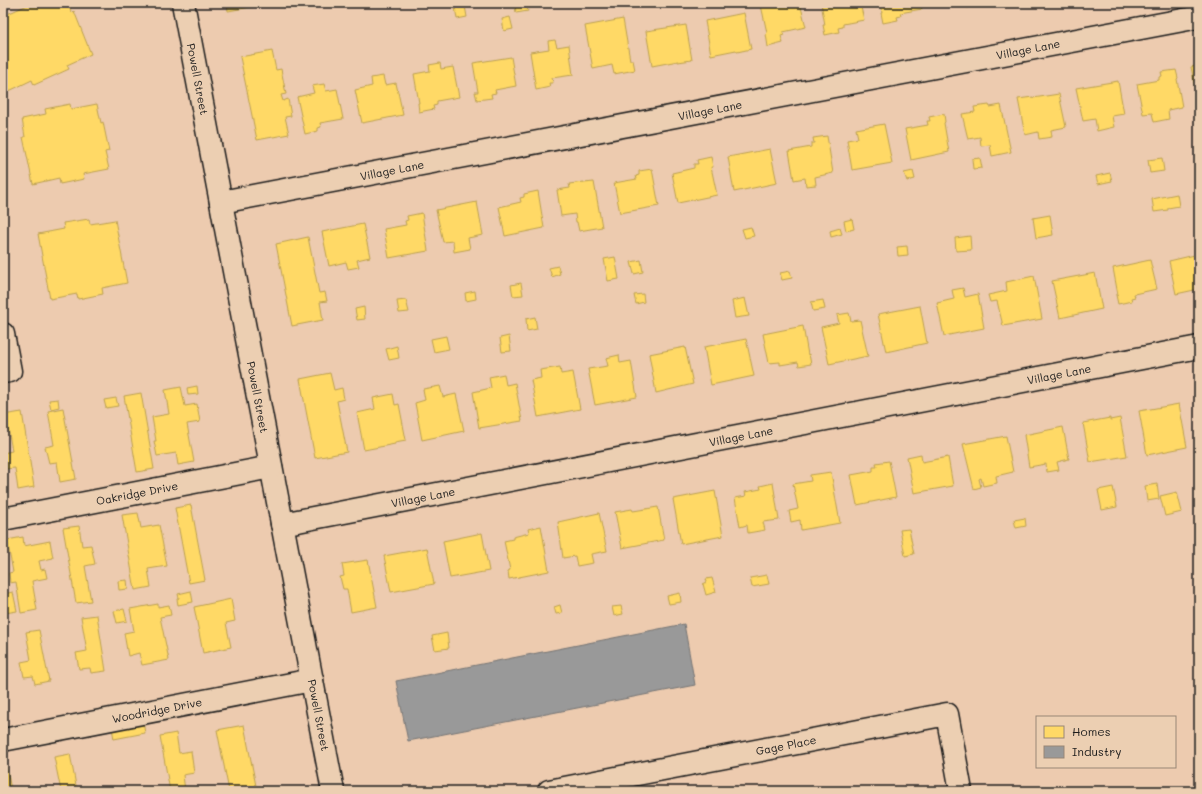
<svg xmlns="http://www.w3.org/2000/svg" width="1202" height="794" viewBox="0 0 1202 794" font-family="Mali,sans-serif">
<style>
.homes{fill:#ffd966;stroke:#bba050}
.industry{fill:#999;stroke:#747474}
.lines{fill:none;stroke-linecap:round;stroke-linejoin:round}
.minor-casing{stroke:#1c1c1c;stroke-width:25}
.minor{stroke:#eccfb2;stroke-width:22}
.labels{text-anchor:middle;dominant-baseline:central;stroke-width:4;stroke-linejoin:round;paint-order:stroke}
.street-label{font-size:11px;fill:#1c1c1c;stroke:#eccfb2}
</style>
<rect width="100%" height="100%" fill="#edcbaf"/>
<filter id="ink" filterUnits="userSpaceOnUse"><feTurbulence type="fractalNoise" baseFrequency=".025" numOctaves="2"/><feDisplacementMap in="SourceGraphic" scale="8" xChannelSelector="R" yChannelSelector="G"/><feConvolveMatrix kernelMatrix="1 2 1 2 8 2 1 2 1" color-interpolation-filters="sRGB"/></filter>
<g filter="url(#ink)">
<g class="homes">
<polygon points="32,3 39,3 40,5 46,3 67,3 72,13 74,11 91,54 67,65 69,69 34,85 32,80 9,91 3,77 3,21 7,19 5,15"/>
<polygon points="227,3 256,3 257,6 228,11"/>
<polygon points="526,3 528,11 516,13 515,5"/>
<polygon points="771,3 800,3 806,27 783,32 784,35 781,36 783,43 768,47 766,34 767,33 761,5"/>
<polygon points="821,3 860,3 864,20 843,24 843,27 838,28 839,32 825,35 823,25 825,25"/>
<polygon points="880,3 920,3 922,9 900,13 901,16 897,17 898,20 883,23 881,13 882,13"/>
<polygon points="951,3 980,3 981,5 967,8 966,3 952,6"/>
<polygon points="465,6 467,17 457,19 455,7"/>
<polygon points="744,13 751,49 737,52 736,50 711,55 705,21"/>
<polygon points="510,17 513,29 504,31 502,19"/>
<polygon points="623,19 630,60 633,60 635,70 614,74 612,65 593,69 585,26"/>
<polygon points="686,25 692,60 678,62 678,61 652,66 646,31"/>
<polygon points="555,40 557,47 569,45 573,75 552,78 553,83 549,83 550,87 536,90 530,52 549,49 548,41"/>
<polygon points="272,51 276,70 281,69 286,94 281,95 283,101 288,99 291,116 285,117 289,134 257,140 240,57"/>
<polygon points="511,57 516,86 495,90 496,93 491,94 492,98 477,100 475,92 478,92 473,63"/>
<polygon points="440,63 441,69 453,67 459,97 437,101 437,105 433,106 434,109 419,112 418,103 419,103 414,74 430,71 429,65"/>
<polygon points="1199,65 1199,101 1198,102 1191,67"/>
<polygon points="1176,70 1178,78 1177,79 1182,107 1168,110 1169,119 1154,122 1152,113 1143,114 1137,84 1159,80 1159,77 1162,76 1161,72"/>
<polygon points="383,76 385,85 396,83 403,115 362,123 355,90 372,86 371,78"/>
<polygon points="1118,81 1124,114 1112,116 1114,127 1097,131 1095,119 1083,121 1076,88"/>
<polygon points="324,84 326,91 337,89 343,119 320,123 321,127 318,128 318,131 305,134 297,97 314,93 312,86"/>
<polygon points="1059,94 1066,127 1051,130 1052,137 1039,139 1038,132 1025,135 1018,99 1033,97 1033,98"/>
<polygon points="70,104 71,109 97,104 101,123 103,122 109,151 105,152 109,169 83,174 84,179 60,184 59,178 33,184 23,137 25,137 22,119 46,114 45,109"/>
<polygon points="989,105 990,107 1001,105 1011,152 992,156 990,145 981,146 980,137 968,139 962,114 975,112 974,107"/>
<polygon points="944,114 945,122 944,123 949,152 911,160 905,129 928,125 927,121 930,121 929,117"/>
<polygon points="884,124 892,163 852,170 847,140 858,138 856,129"/>
<polygon points="827,136 833,173 815,177 816,185 806,186 805,178 794,180 789,151 811,147 811,143 814,143 813,138"/>
<polygon points="770,149 777,183 734,192 728,157"/>
<polygon points="711,157 713,167 711,167 717,195 678,203 672,173 694,168 694,164 698,164 697,160"/>
<polygon points="980,158 982,168 973,169 972,159"/>
<polygon points="1162,158 1164,171 1150,173 1148,160"/>
<polygon points="652,169 659,206 620,213 614,183 637,179 636,176 639,175 639,171"/>
<polygon points="913,171 915,179 907,181 904,173"/>
<polygon points="1110,173 1112,181 1098,184 1096,176"/>
<polygon points="584,182 584,183 594,182 602,227 579,231 577,222 576,222 575,214 561,216 557,190 570,188 569,184"/>
<polygon points="538,191 544,228 505,236 499,207 521,202 520,198 524,197 524,194"/>
<polygon points="1177,194 1179,206 1168,208 1168,210 1154,212 1152,199"/>
<polygon points="477,202 483,235 468,238 470,249 454,252 453,241 443,242 436,210"/>
<polygon points="422,213 428,251 389,258 384,229 406,225 405,221 408,220 407,216"/>
<polygon points="1050,215 1053,235 1036,238 1033,218"/>
<polygon points="89,219 90,224 115,220 127,283 102,288 103,294 78,299 77,294 50,299 38,234 64,229 63,223"/>
<polygon points="852,219 854,229 846,231 844,221"/>
<polygon points="363,224 370,257 357,260 359,267 348,269 346,262 329,266 322,232"/>
<polygon points="751,227 754,236 745,238 742,229"/>
<polygon points="840,228 842,234 831,237 830,231"/>
<polygon points="970,236 971,250 956,251 955,238"/>
<polygon points="308,237 319,293 325,292 327,301 320,302 323,320 292,326 276,244"/>
<polygon points="907,246 908,255 898,256 897,247"/>
<polygon points="1199,254 1199,289 1176,294 1169,261"/>
<polygon points="615,257 619,279 608,281 604,259"/>
<polygon points="641,260 643,272 634,274 631,262"/>
<polygon points="1150,260 1157,289 1134,294 1135,297 1131,298 1132,301 1118,304 1116,295 1118,295 1113,268"/>
<polygon points="558,266 560,274 552,277 549,268"/>
<polygon points="790,271 792,278 782,280 780,273"/>
<polygon points="1095,273 1102,309 1060,318 1052,281"/>
<polygon points="1034,276 1042,319 1003,326 997,301 990,302 988,295 1007,291 1006,282"/>
<polygon points="521,283 523,295 513,296 511,285"/>
<polygon points="963,288 965,297 978,294 984,328 944,336 937,303 954,299 952,290"/>
<polygon points="475,291 476,299 466,301 465,293"/>
<polygon points="643,294 644,302 636,304 634,295"/>
<polygon points="745,298 749,316 735,318 732,301"/>
<polygon points="406,300 409,312 399,313 397,301"/>
<polygon points="823,300 825,309 813,311 811,302"/>
<polygon points="920,306 927,343 886,352 878,314"/>
<polygon points="364,307 365,319 357,320 355,309"/>
<polygon points="849,313 851,321 860,320 868,356 829,364 821,327 839,323 837,315"/>
<polygon points="535,317 537,329 527,331 526,319"/>
<polygon points="803,326 808,355 809,354 811,364 799,366 798,362 780,365 780,362 769,363 763,334"/>
<polygon points="446,336 449,349 434,352 431,339"/>
<polygon points="509,336 511,351 502,352 500,338"/>
<polygon points="746,339 754,376 711,385 704,347"/>
<polygon points="397,346 399,358 389,360 386,349"/>
<polygon points="685,347 693,384 656,393 649,354"/>
<polygon points="619,355 620,363 631,361 637,397 595,405 588,369 608,366 606,358"/>
<polygon points="560,367 561,374 573,372 580,409 538,417 531,380 541,378 540,370"/>
<polygon points="330,373 334,390 342,388 344,399 337,401 347,452 315,458 300,379"/>
<polygon points="504,374 506,385 515,383 522,421 479,428 473,392 491,388 489,377"/>
<polygon points="197,386 198,394 188,395 187,388"/>
<polygon points="440,386 443,397 456,394 464,431 422,440 415,403 425,400 423,389"/>
<polygon points="181,387 185,406 197,404 200,422 187,424 194,462 178,465 176,453 157,456 154,441 156,441 152,417 169,414 165,390"/>
<polygon points="141,393 154,469 137,472 124,396"/>
<polygon points="393,394 395,405 399,404 406,440 395,442 395,444 364,450 357,413 375,409 373,398"/>
<polygon points="116,398 118,406 106,408 104,400"/>
<polygon points="58,399 59,407 51,409 49,400"/>
<polygon points="1179,404 1187,447 1147,455 1139,411"/>
<polygon points="63,408 76,479 60,482 57,462 49,463 45,447 54,445 48,411"/>
<polygon points="22,412 34,487 18,490 15,468 5,469 3,453 12,451 7,422 3,423 3,415"/>
<polygon points="1110,418 1110,420 1120,418 1127,456 1090,462 1083,423"/>
<polygon points="1063,427 1069,459 1057,462 1059,470 1047,472 1046,464 1029,467 1024,435"/>
<polygon points="1006,436 1013,472 996,476 997,483 983,486 981,478 979,479 981,487 974,489 963,444"/>
<polygon points="921,454 922,462 948,457 953,486 914,493 907,457"/>
<polygon points="889,461 896,497 857,505 851,475 873,471 873,467 877,467 876,463"/>
<polygon points="831,472 840,523 801,530 800,520 791,522 789,511 798,509 793,484 811,481 810,475"/>
<polygon points="773,483 779,520 763,522 765,530 748,533 747,525 740,527 735,498 746,496 745,492 761,489 760,486"/>
<polygon points="1157,484 1159,499 1147,501 1145,486"/>
<polygon points="1113,487 1117,507 1102,510 1098,490"/>
<polygon points="715,491 723,536 681,544 673,499"/>
<polygon points="1177,492 1182,512 1165,516 1160,496"/>
<polygon points="191,505 205,580 189,583 175,508"/>
<polygon points="658,507 664,540 622,548 615,512 632,509 633,511"/>
<polygon points="138,513 141,528 159,525 167,566 148,569 151,587 135,590 122,515"/>
<polygon points="599,513 607,551 591,554 593,563 577,566 575,556 563,558 558,522"/>
<polygon points="1025,518 1026,526 1016,528 1014,520"/>
<polygon points="79,526 82,546 91,545 95,564 85,566 91,601 76,603 63,528"/>
<polygon points="541,526 549,571 509,579 508,571 510,570 504,541 513,539 513,537 529,533 528,529"/>
<polygon points="909,529 914,554 905,556 900,530"/>
<polygon points="482,533 489,571 450,578 443,541"/>
<polygon points="23,537 24,546 50,541 53,558 39,561 41,570 45,569 47,578 32,581 37,610 21,613 16,582 10,583 9,573 13,572 7,540"/>
<polygon points="427,548 434,584 391,592 384,556"/>
<polygon points="368,560 377,607 351,612 347,589 343,589 340,577 344,576 342,564"/>
<polygon points="767,575 769,584 752,587 750,578"/>
<polygon points="712,578 716,592 706,595 703,584 707,582 706,579"/>
<polygon points="127,580 128,589 119,590 118,581"/>
<polygon points="191,591 193,602 178,605 177,599 179,598 178,594"/>
<polygon points="13,592 17,611 5,613 3,601 3,594"/>
<polygon points="680,593 681,602 669,604 667,596"/>
<polygon points="231,599 235,621 226,623 231,647 203,653 194,607"/>
<polygon points="158,604 158,607 169,605 171,615 160,617 169,660 142,665 139,653 128,656 124,633 134,631 130,609"/>
<polygon points="560,605 562,613 556,614 554,607"/>
<polygon points="621,606 623,614 614,616 612,607"/>
<polygon points="124,609 127,621 117,623 114,611"/>
<polygon points="97,615 106,671 91,673 90,668 79,669 76,653 87,651 81,617"/>
<polygon points="39,630 49,681 35,684 33,676 24,677 21,662 31,660 26,632"/>
<polygon points="447,633 449,648 435,650 432,636"/>
<polygon points="143,722 145,733 114,739 112,728"/>
<polygon points="244,725 257,791 229,791 217,730"/>
<polygon points="176,733 179,753 191,751 194,773 183,775 185,791 170,791 160,736"/>
<polygon points="70,754 77,791 61,791 54,757"/>
<polygon points="3,766 6,766 11,789 20,787 21,791 3,791"/>
</g>
<polygon class="industry" points="684,624 695,685 408,741 396,681"/>
<g class="lines">
<defs>
<g id="minor">
<polyline points="183,3 333,791"/>
<polyline points="221,202 1199,17"/>
<polyline points="3,334 10,371 3,372"/>
<polyline points="3,519 271,467"/>
<polyline points="282,524 1199,347"/>
<polyline points="3,740 312,680"/>
<polyline points="549,791 947,714 961,791"/>
</g>
</defs>
<use href="#minor" class="minor-casing"/>
<use href="#minor" class="minor"/>
</g>
</g>
<g class="labels">
<g class="street-label">
<text transform="translate(1028 49) rotate(-11)">Village Lane</text>
<text transform="translate(198 79) rotate(79)">Powell Street</text>
<text transform="translate(710 110) rotate(-11)">Village Lane</text>
<text transform="translate(392 170) rotate(-11)">Village Lane</text>
<text transform="translate(1059 374) rotate(-11)">Village Lane</text>
<text transform="translate(258 397) rotate(79)">Powell Street</text>
<text transform="translate(741 436) rotate(-11)">Village Lane</text>
<text transform="translate(137 493) rotate(-11)">Oakridge Drive</text>
<text transform="translate(423 497) rotate(-11)">Village Lane</text>
<text transform="translate(157 710) rotate(-11)">Woodridge Drive</text>
<text transform="translate(319 715) rotate(79)">Powell Street</text>
<text transform="translate(786 745) rotate(-11)">Gage Place</text>
</g>
</g>
<rect width="1202" height="794" fill="none" stroke="#eccfb2" stroke-width="16"/>
<rect x="8" y="8" width="1186" height="778" fill="none" stroke="#1c1c1c" stroke-width="1.5" filter="url(#ink)"/>
<rect x="1036" y="716" width="140" height="52" fill="#eccfb2" stroke="#998776"/>
<rect x="1044" y="726" width="20" height="12" fill="#ffd966" stroke="#998776"/>
<text x="1072" y="736" font-size="12" fill="#1c1c1c">Homes</text>
<rect x="1044" y="746" width="20" height="12" fill="#999999" stroke="#998776"/>
<text x="1072" y="756" font-size="12" fill="#1c1c1c">Industry</text>
</svg>
